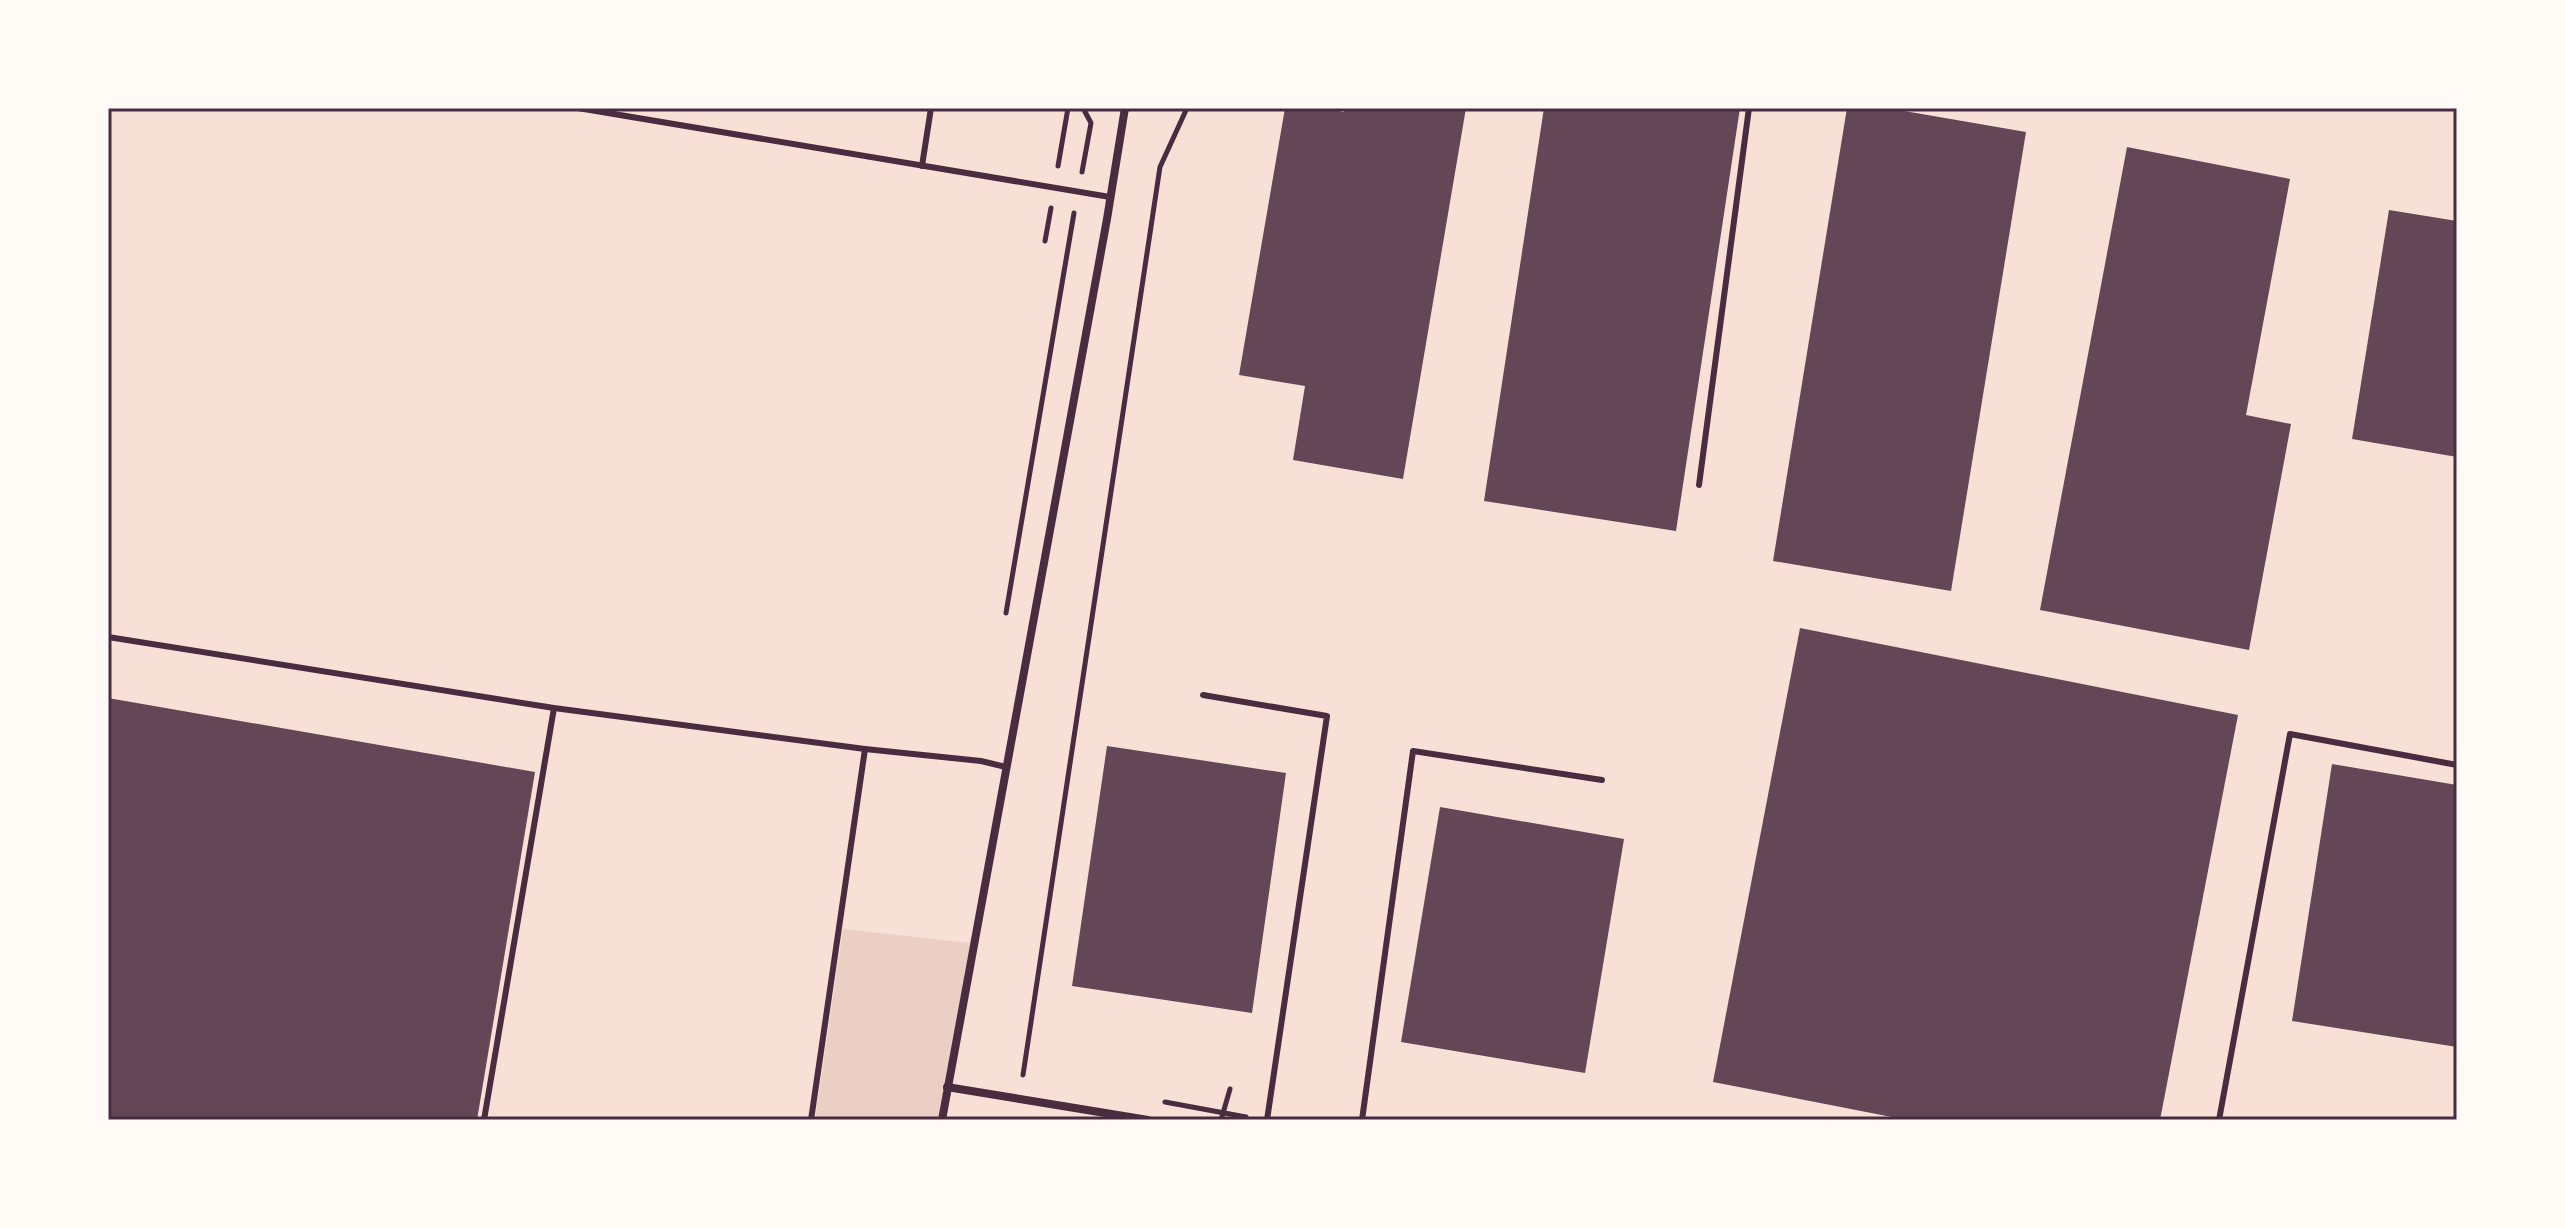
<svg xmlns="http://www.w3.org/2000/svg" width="2565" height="1228" viewBox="0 0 2565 1228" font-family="'DejaVu Sans',sans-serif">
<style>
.green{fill:#ebcfc5}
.building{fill:#644757}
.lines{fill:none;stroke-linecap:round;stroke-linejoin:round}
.path{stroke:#4a2c40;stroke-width:5}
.service{stroke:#4a2c40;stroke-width:6}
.minor{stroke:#4a2c40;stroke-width:8}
.neatline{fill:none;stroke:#4a2c40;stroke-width:3}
</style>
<rect width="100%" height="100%" fill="#f7e1d7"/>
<polygon class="green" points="843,929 970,943 939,1120 815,1120"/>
<g class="building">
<polygon points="1285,108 1323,108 1344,112 1344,108 1466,108 1403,479 1293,460 1305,386 1239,375"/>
<polygon points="1544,108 1740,108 1676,531 1484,501"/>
<polygon points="1847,108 1887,108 2026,132 1951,591 1773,561"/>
<polygon points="2127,147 2290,179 2246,415 2291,424 2249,650 2040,610"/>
<polygon points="2389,210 2457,221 2457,457 2352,439"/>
<polygon points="1800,628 2238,715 2160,1120 1907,1120 1713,1082"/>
<polygon points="108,698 535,772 477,1120 108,1120"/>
<polygon points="1107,746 1286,773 1252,1013 1072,986"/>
<polygon points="2332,764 2457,785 2457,1047 2292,1021"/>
<polygon points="1440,807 1624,839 1585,1073 1401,1042"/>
</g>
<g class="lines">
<g class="path">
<polyline points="1058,166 1068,108"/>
<polyline points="1082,172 1091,123 1083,108"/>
<polyline points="1045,241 1051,208"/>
<polyline points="1006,613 1074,213"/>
<polyline points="1023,1075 1160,167 1187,108"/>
<polyline points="1165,1102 1246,1117"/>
<polyline points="1221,1120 1230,1089"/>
</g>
<g class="service">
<polyline points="578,108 1110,197"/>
<polyline points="922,166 931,108"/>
<polyline points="1699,485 1749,108"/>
<polyline points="108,637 554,708 865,749 981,761 1006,767"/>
<polyline points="1203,695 1327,716 1267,1120"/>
<polyline points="484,1120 554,708"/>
<polyline points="811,1120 865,749"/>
<polyline points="1362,1120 1413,751 1602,780"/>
<polyline points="2219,1120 2290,734 2457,765"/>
</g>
<g class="minor">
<polyline points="947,1087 1148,1120"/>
<polyline points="942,1120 1107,219 1125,108"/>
</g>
</g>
<rect width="2565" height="1228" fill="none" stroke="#fffaf5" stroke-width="220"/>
<rect x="110" y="110" width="2345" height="1008" class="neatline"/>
</svg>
